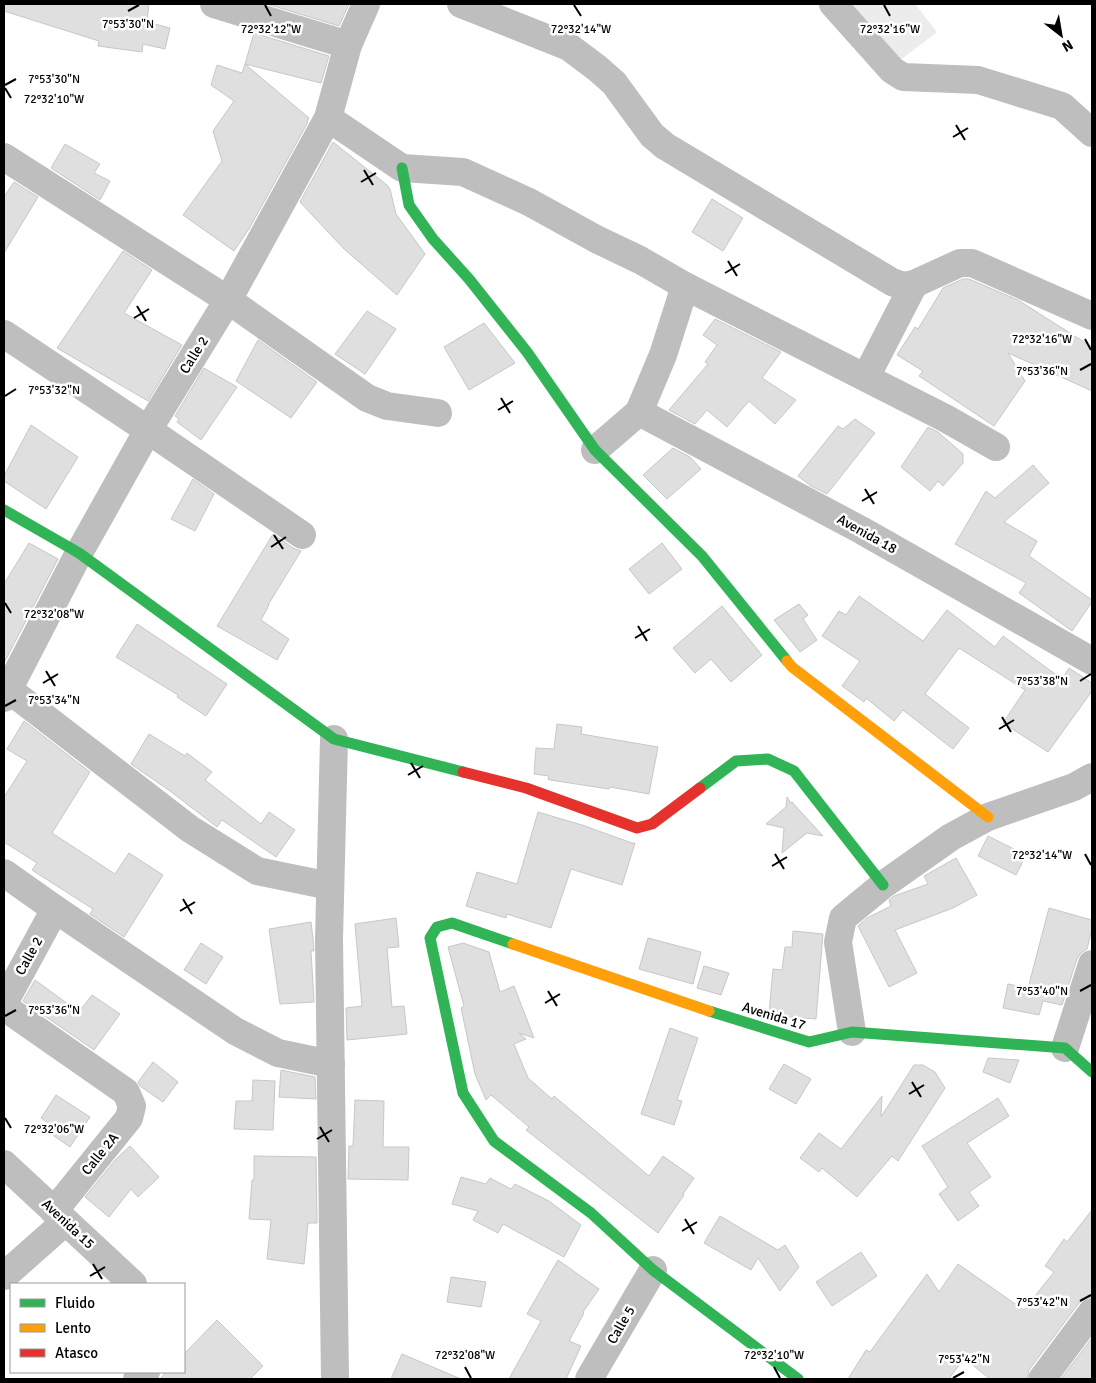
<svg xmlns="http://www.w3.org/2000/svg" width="1096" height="1383" viewBox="0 0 1096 1383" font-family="Signika,sans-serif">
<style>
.green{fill:#ececec}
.building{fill:#dfdfdf;stroke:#c7c7c7}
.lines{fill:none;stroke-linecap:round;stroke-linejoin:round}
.street{stroke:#bebebe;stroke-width:28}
.fast{stroke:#30b455;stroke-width:11}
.slow{stroke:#ff9f0a;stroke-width:11}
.jam{stroke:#e5322d;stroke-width:11}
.ticks{fill:none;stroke:#000;stroke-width:2}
.labels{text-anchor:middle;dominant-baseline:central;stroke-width:5;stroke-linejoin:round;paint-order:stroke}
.street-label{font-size:14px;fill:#000;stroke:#fff}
.ticks-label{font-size:12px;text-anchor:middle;fill:#000;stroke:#fff;stroke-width:5;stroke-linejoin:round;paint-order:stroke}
</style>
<rect width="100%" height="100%" fill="#fff"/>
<polygon class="green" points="847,4 915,4 937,32 894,65"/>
<g class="building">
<polygon points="4,4 149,4 147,22 170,28 165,49 143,44 142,52 98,46 99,41 4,11"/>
<polygon points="267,4 349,4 339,26"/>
<polygon points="254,33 329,56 321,83 245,64"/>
<polygon points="245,64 309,118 307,121 308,122 249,229 234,251 183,215 222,161 213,131 234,101 211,85 217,65 242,73"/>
<polygon points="333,142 387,185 390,189 396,214 425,254 397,295 344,249 300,202"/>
<polygon points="65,144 100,164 94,173 110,181 100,200 51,168"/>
<polygon points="14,182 38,197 4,253 4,197"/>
<polygon points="712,199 743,218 723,251 692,232"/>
<polygon points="123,251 152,270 124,313 182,345 148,401 57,348"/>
<polygon points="963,279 969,279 1018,300 1092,347 1092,391 1008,353 1025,381 994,426 919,376 923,371 897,355 915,327 918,329 943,288"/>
<polygon points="367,311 396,329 365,374 335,354"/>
<polygon points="715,319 781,352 762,378 796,400 775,424 749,401 727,427 707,410 695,424 669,410 708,364 705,362 717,345 703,335"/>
<polygon points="484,323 515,363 469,390 444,347"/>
<polygon points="258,340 317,382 291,418 236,381"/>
<polygon points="204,368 237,387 201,440 177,422 179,419 175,416"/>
<polygon points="855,419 875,433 827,494 811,486 798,476 838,426 843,429"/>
<polygon points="31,425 78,457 46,509 4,481 4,476"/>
<polygon points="928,427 938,432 963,454 963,463 943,486 938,481 930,491 901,467"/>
<polygon points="673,448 690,457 701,469 667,499 643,475"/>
<polygon points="1033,465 1049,483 1004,522 1037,541 1029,556 1092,600 1092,602 1072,631 1019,593 1026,583 955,544 986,491 995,498"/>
<polygon points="193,479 214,494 195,531 171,519"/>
<polygon points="273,534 293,548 301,551 268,605 269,605 261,620 289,639 277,660 217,626"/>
<polygon points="29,543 58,559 4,663 4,584"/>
<polygon points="662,543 682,569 649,594 629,569"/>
<polygon points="859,596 923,641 947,610 995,647 1003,636 1062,679 1069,668 1092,683 1092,691 1048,752 1003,723 1025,690 959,648 925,694 969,728 953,749 903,710 894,721 866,698 864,702 842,686 860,661 822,636 839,611 846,615"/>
<polygon points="799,604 808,615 803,619 817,640 800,652 774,620"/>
<polygon points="722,606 762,655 731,682 711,659 695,673 673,648"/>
<polygon points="137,624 227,684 206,716 177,697 178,695 116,657"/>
<polygon points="24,721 90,772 52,833 115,874 129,853 163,875 124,937 90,914 93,909 32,870 37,863 4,842 4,797 27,761 7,749"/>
<polygon points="557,724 582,727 581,734 658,747 649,794 610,787 609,789 550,780 548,779 549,776 534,774 536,748 554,749"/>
<polygon points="149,734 185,756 187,753 212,772 205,780 261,824 269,812 295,830 276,857 222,820 217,827 170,791 131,764"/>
<polygon points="787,797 791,803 792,802 823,836 807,833 782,853 784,828 766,824 786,807"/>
<polygon points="538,812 582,825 632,843 635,843 622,885 571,869 551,928 507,914 506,918 466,906 477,872 517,884"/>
<polygon points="988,836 1026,855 1016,875 978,856"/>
<polygon points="956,858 977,895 953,908 895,930 917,973 889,987 858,926 867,918 891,906 889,900 894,896 928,884 924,876"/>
<polygon points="1049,908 1092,920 1092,929 1087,949 1081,953 1077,959 1062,1005 1043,1001 1039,1015 1003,1008 1008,984 1028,988"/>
<polygon points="396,918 399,947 387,948 392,1007 404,1006 407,1034 347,1040 346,1008 362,1006 355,924"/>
<polygon points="311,922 313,939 314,951 311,951 314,1002 280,1004 269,929"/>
<polygon points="793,931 823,934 816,1019 777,1016 769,1013 773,969 782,970 785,947 792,947"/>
<polygon points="648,938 701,952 693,984 639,969"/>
<polygon points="201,943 223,957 206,984 184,970"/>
<polygon points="463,943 489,952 500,992 514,986 534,1038 519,1033 526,1039 514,1044 528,1078 552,1099 554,1096 649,1176 663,1156 694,1178 683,1194 684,1195 658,1233 526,1130 529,1127 491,1095 486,1100 475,1074 461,1008 464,1006 448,947"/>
<polygon points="704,966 729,973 721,995 697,988"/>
<polygon points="35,980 79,1012 92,995 120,1014 94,1050 23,1001"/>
<polygon points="670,1028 698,1038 677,1100 682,1101 674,1125 641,1114"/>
<polygon points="988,1058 1019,1060 1010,1083 983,1072"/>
<polygon points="153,1062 178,1082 163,1102 140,1086 138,1082"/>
<polygon points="784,1064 811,1079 796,1104 769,1089"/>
<polygon points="914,1065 923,1065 935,1072 945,1088 898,1161 892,1156 857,1197 822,1168 819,1172 800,1158 819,1133 841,1149 882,1096 881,1117"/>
<polygon points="281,1070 315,1077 316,1099 279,1097"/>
<polygon points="253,1080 275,1081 273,1130 234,1129 236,1101 252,1101"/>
<polygon points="56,1095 90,1117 70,1147 44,1129 48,1123 41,1118"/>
<polygon points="998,1098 1009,1116 967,1143 991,1177 969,1192 979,1206 958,1221 939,1194 948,1187 922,1146"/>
<polygon points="355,1100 384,1101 383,1147 409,1147 408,1180 348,1179 349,1146 353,1146"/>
<polygon points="130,1146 159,1177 138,1197 131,1189 109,1217 85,1197 116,1159"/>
<polygon points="254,1156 316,1157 317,1223 308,1223 304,1264 267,1259 271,1220 249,1219 252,1180 254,1180"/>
<polygon points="461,1177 486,1184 490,1178 511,1189 515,1184 549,1201 581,1225 564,1257 503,1224 498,1233 473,1220 478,1211 452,1204"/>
<polygon points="1092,1210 1092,1297 1085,1298 1079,1303 1029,1370 1027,1379 990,1379 964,1358 949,1379 848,1379 866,1350 870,1352 927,1274 939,1292 958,1264 1024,1310 1054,1272 1045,1266 1064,1239 1067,1242"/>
<polygon points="720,1216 778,1250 785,1245 799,1267 780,1291 758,1258 751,1270 704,1243"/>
<polygon points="861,1252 877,1276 832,1306 816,1282"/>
<polygon points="558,1260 599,1289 583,1312 584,1313 569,1341 581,1346 566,1379 509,1379 541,1321 527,1314"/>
<polygon points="451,1277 486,1282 481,1307 447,1302"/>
<polygon points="217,1320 263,1366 250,1379 160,1379 166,1372 184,1372 184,1354"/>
<polygon points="1092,1338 1092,1379 1061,1379"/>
<polygon points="402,1354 461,1379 391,1379"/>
</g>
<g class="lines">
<g class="street">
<polyline points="214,4 348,45"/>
<polyline points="461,4 569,47 597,68 614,83 652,135 665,146 892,282 903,286 914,284 960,263 972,263 1092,316"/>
<polyline points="833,4 892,70 903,77 978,80 1062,106 1092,133"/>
<polyline points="328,118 402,168 463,172 529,202 598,240 640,260 685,286 945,418 996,447"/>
<polyline points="4,157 228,300 367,398 387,406 438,413"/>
<polyline points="4,334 148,430 302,535"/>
<polyline points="866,377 914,284"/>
<polyline points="639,412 861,530 1092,661"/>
<polyline points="595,450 639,412 663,355 685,286"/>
<polyline points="4,686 190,829 257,871 330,886"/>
<polyline points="4,698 79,553 148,430 228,300 328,118 348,45 366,4"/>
<polyline points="334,739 329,939 335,1379"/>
<polyline points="4,873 55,909 235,1031 278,1053 331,1064"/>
<polyline points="4,1003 55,909"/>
<polyline points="4,1007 126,1092 132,1106 129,1118 54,1211"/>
<polyline points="852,1032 838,942 843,918 883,885 951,837 988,817 1074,787 1092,777"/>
<polyline points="1065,1048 1092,964"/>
<polyline points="4,1164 133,1284"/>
<polyline points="4,1276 65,1222"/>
<polyline points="137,1379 146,1372"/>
<polyline points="589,1379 653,1270"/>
<polyline points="1042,1379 1092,1312"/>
</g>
<g class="fast">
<polyline points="402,168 409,205 433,239 469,279 527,352 595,450 702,556 787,661"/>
<polyline points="4,510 79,553 334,739 463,772"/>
<polyline points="700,788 736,761 768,759 794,771 883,885"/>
<polyline points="513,944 452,923 437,927 430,938 463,1093 494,1141 591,1213 653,1270 798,1379"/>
<polyline points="709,1011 809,1042 852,1032 1065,1048 1092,1072"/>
</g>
<g class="slow">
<polyline points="787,661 792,667 988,817"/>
<polyline points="513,944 709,1011"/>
</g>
<polyline class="jam" points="463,772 526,788 637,828 652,824 700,788"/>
</g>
<path class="ticks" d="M265 5 271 16M574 5 581 16M884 5 890 16M128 11 139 5M5 85 16 79M5 88 11 98M956 125 965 140M953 137 968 128M364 170 373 185M361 182 376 173M728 261 737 276M725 273 740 264M137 306 146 321M134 318 149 309M1085 339 1091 350M1080 370 1091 364M5 396 16 389M501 398 510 413M498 410 513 401M865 489 874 504M862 501 877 492M274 535 283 549M271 547 286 537M5 603 11 613M638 626 647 641M635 638 650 629M46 671 55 686M1080 681 1091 674M43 683 58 674M5 706 16 700M1002 717 1011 732M999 729 1014 720M411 763 420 778M408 775 423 766M775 854 784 869M1085 854 1091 865M772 866 787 857M183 899 192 914M180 911 195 902M548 991 557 1006M1080 991 1091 985M545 1003 560 994M5 1016 16 1010M912 1082 921 1097M909 1094 924 1085M5 1118 11 1128M320 1127 329 1142M317 1139 332 1130M685 1219 694 1234M682 1231 697 1222M93 1264 102 1279M90 1276 105 1267M1080 1301 1091 1295M465 1367 471 1378M774 1367 780 1378M953 1378 964 1372"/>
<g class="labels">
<g class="street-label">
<text transform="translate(194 355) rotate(-58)">Calle 2</text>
<text transform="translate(867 534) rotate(29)">Avenida 18</text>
<text transform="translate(29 956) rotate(-61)">Calle 2</text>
<text transform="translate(774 1016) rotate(17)">Avenida 17</text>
<text transform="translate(100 1154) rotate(-51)">Calle 2A</text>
<text transform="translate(68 1224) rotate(43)">Avenida 15</text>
<text transform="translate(621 1325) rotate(-60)">Calle 5</text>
</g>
</g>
<g class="ticks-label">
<text x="128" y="28">7°53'30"N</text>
<text x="271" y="33">72°32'12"W</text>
<text x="581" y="33">72°32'14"W</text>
<text x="890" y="33">72°32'16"W</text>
<text x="54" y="83">7°53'30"N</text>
<text x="54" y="103">72°32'10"W</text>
<text x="1042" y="343">72°32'16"W</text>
<text x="1042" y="375">7°53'36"N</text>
<text x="54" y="394">7°53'32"N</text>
<text x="54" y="618">72°32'08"W</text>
<text x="1042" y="685">7°53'38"N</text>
<text x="54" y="704">7°53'34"N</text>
<text x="1042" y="859">72°32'14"W</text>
<text x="1042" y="995">7°53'40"N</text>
<text x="54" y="1014">7°53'36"N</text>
<text x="54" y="1133">72°32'06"W</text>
<text x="1042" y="1306">7°53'42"N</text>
<text x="465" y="1359">72°32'08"W</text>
<text x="774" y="1359">72°32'10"W</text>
<text x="964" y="1363">7°53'42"N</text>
</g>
<rect width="1096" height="1383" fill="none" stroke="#000000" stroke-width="10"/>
<rect x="10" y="1283" width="175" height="90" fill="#ffffff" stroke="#999999"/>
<rect x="20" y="1299" width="25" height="8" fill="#30b455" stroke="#999999"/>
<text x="55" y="1308" font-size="15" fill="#000000">Fluido</text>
<rect x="20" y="1324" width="25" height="8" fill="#ff9f0a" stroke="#999999"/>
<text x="55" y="1333" font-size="15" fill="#000000">Lento</text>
<rect x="20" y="1349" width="25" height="8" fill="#e5322d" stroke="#999999"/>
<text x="55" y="1358" font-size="15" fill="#000000">Atasco</text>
<g transform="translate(1061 35) rotate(149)" stroke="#ffffff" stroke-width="4" paint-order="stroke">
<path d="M0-4L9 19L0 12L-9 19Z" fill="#000000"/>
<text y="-8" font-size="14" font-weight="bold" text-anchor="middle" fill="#000000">N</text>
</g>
</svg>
